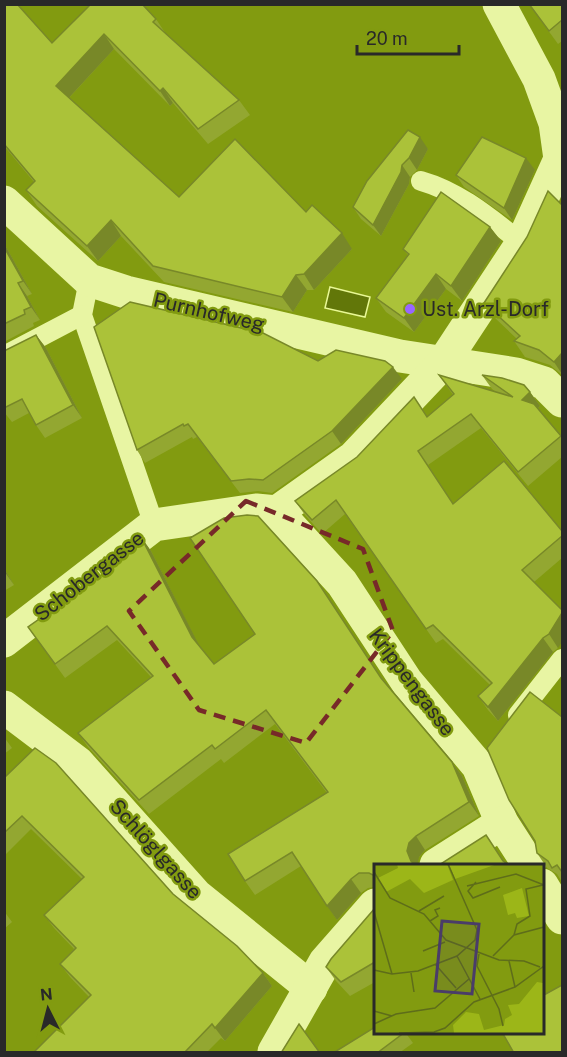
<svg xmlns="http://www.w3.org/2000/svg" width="567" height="1057" viewBox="0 0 567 1057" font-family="'Public Sans',sans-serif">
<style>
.water{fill:#627709;stroke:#e9f895;stroke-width:1.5}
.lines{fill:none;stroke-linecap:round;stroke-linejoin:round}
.lane{stroke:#e8f5a3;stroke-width:20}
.street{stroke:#e8f5a3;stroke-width:33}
.wall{fill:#93a731}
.shaded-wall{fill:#788828}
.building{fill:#abc239;stroke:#788828;stroke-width:1.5}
.marked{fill:none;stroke:#772929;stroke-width:4.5;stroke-dasharray:12 8;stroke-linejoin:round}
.poi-dot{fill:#9867ff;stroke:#829b10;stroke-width:2}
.labels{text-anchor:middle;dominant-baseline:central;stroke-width:5;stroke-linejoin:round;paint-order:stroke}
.poi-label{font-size:20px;fill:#292929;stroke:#829b10;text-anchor:start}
.street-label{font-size:20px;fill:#292929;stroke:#829b10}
.inset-road{fill:none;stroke:#5e6d1a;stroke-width:1.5}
.view{fill:#4a3c69;fill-opacity:0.15;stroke:#4a3c69;stroke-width:3}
.inset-edge{fill:none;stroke:#292929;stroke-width:3}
</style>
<rect width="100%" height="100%" fill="#829b10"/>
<polygon class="water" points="330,287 370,297 365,317 325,308"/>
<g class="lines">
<g class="lane">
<path d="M421 181C460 192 491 219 522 243"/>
<polyline points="89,280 82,315 154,525"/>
<polyline points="4,356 82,315"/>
<polyline points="518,715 562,659"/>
</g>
<g class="street">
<polyline points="4,202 89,280 126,292 400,356 516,374 544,383 562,401"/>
<polyline points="277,512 342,583 407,682 478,766 502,823 529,865"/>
<polyline points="4,641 154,525 256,510 277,512 353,458 443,363 522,243 560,159 555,123 539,79 499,4"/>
<polyline points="4,707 78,763 196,895 311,988"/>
<polyline points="436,865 502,823"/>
<polyline points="542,885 562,918"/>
<polyline points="274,1052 325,962 375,905"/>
</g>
</g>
<g class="wall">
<polygon points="4,4 52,43 156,19 166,34 239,100 250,115 208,144 173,103 170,106 114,49 69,98 179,197 306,212 352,249 314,290 307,290 293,312 164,282 121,236 98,261 37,206 26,190 34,182 4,146"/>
<polygon points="529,4 562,4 562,41 558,44"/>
<polygon points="408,130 428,149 417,170 410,177 409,184 381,236 361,219 353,207"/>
<polygon points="535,170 512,220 464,187 456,175"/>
<polygon points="562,205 562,375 550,365 525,357 514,341 517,339 495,318 484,303"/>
<polygon points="490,227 501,241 462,301 446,289 414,332 386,312 376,298 408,255 403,249"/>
<polygon points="4,243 32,294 27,296 40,320 33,323 34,326 4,342"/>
<polygon points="94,327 318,361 402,379 341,444 272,493 258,491 240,493 197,437 193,439 192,437 145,463 137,450"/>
<polygon points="36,335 46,348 82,418 45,438 36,425 29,413 12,422 4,412 4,351"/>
<polygon points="439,375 497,393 492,389 482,375 530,392 540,406 538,408 562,438 562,457 528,486 481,428 428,465 453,504 562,531 562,558 534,582 558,648 553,652 498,721 488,710 478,696 490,685 443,639 436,643 345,514 322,534 305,515 295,501 427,417 453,395"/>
<polygon points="141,537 151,551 199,646 214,664 255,634 317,581 384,682 452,762 462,776 479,816 425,850 419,857 375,865 375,887 368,888 361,893 337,920 301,866 255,895 245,881 327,793 275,724 224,763 221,759 149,814 88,747 78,733 151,677 117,640 65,678 28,627 110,569"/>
<polygon points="4,568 14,585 4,591"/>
<polygon points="562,717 562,882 557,874 547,868 537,853"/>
<polygon points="4,737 12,748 4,754"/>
<polygon points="4,778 173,894 263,973 272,986 225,1041 221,1038 206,1053 33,1053 89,997 70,977 60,964 74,949 54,928 44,915 82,879 31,829 4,856"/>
<polygon points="375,908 375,982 350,996 336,981 326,967"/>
<polygon points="4,911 12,922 4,929"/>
<polygon points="405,1032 413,1043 399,1053 333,1053"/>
</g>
<g class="shaded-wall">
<polygon points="104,34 114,49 66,101 56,86"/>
<polygon points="163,88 173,103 170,106 160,91"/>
<polygon points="420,137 428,149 417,170 409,158"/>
<polygon points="526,158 535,170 512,220 504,208"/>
<polygon points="402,165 410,177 409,184 381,236 373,225"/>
<polygon points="111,220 121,236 98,261 87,246"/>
<polygon points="490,227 501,241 462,301 451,286"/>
<polygon points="342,233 352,249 314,290 304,274"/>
<polygon points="4,243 32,294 23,281 4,247"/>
<polygon points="436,274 446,289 414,332 404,318"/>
<polygon points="296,275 307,290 293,312 282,297"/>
<polygon points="18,283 27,296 40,320 31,307"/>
<polygon points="36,335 46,348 82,418 73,405"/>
<polygon points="562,353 562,374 554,362"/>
<polygon points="393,367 402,379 341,444 332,431"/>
<polygon points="530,392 540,406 532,414 522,400"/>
<polygon points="141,537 151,551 202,651 192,637"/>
<polygon points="4,568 14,585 4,571"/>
<polygon points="562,613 562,642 558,648 549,634"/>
<polygon points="543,638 553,652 498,721 488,707"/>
<polygon points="452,762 462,776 479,816 469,802"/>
<polygon points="416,836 425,850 419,857 417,865 413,865 411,861 407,851 409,843"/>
<polygon points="351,879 361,893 337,920 327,906"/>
<polygon points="263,973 272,986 225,1041 215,1028"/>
</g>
<g class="building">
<polygon points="4,4 17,4 52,43 91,4 142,4 156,19 153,22 239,100 198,129 163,88 160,91 104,34 56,86 179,197 235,139 306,212 312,205 342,233 304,274 296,275 282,297 153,266 111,220 87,246 26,190 35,181 4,144"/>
<polygon points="529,4 562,4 562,20 549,31"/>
<polygon points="408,130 420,137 409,158 402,165 401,172 373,225 353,207 367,181"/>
<polygon points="482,137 526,158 504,208 456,175"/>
<polygon points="548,191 562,205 562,353 554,362 539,350 514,341 520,336 484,303 527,237"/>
<polygon points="441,192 490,227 451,286 436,274 404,318 376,298 409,254 403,249"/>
<polygon points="4,247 23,281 18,283 31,307 24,310 25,314 4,324"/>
<polygon points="130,302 263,333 318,361 336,350 385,361 393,367 332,431 263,480 249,479 231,481 188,424 184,426 183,424 137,450 94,327"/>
<polygon points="36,335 73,405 36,425 22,399 4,408 4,351"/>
<polygon points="439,375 513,397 482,375 502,378 524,385 530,392 522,400 534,404 561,436 518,472 471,414 418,451 453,504 504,461 562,531 562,536 522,570 562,610 562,613 549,634 543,638 488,707 478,696 492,683 433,625 426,629 336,500 312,520 295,501 357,457 414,397 427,417 454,394"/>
<polygon points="247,515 258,516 317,581 381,678 452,762 469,802 416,836 409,843 407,851 411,861 415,865 375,865 375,876 369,873 359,873 351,879 327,906 292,852 245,881 228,854 328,792 266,710 215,749 212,745 139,800 78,733 153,676 107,626 55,664 28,627 110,569 107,563 141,537 192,637 214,664 255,634 190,538 224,518"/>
<polygon points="530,692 562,717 562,872 557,865 552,868 548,861 537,853 535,841 509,800 487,748"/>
<polygon points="35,748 56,763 173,894 237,946 263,973 215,1028 212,1024 184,1053 33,1053 91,995 60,964 76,948 44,915 84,877 22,816 4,833 4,778"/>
<polygon points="486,835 503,861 509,865 439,865"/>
<polygon points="375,908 375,962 341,982 326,967 331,959"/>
<polygon points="562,985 562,1053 514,1053 502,1032 542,1032 542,996"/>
<polygon points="299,1024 320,1053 281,1053"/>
<polygon points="375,1027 375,1032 405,1032 377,1053 333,1053"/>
</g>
<path class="marked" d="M246 501 363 549 393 631 306 743 199 710 129 611Z"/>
<circle class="poi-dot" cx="410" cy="309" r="6"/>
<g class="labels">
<g class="poi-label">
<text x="422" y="309">Ust. Arzl-Dorf</text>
</g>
<g class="street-label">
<text transform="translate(209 312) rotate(13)">Purnhofweg</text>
<text transform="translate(89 576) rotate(-38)">Schobergasse</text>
<text transform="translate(412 682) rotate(53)">Krippengasse</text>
<text transform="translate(156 849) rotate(48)">Schlöglgasse</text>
</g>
</g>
<g transform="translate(374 864)">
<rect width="170" height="170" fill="#829b10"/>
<path d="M23 0H73L79 16 50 29 36 15 12 28 4 14 24 4ZM75 0H123L81 15ZM148 24 155 52 143 54 141 49 134 51 129 31ZM163 118 169 119V169H80L79 161 92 148 105 150 110 166 130 161 131 155 138 151 134 141 145 140Z" fill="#9cb618"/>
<path class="inset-road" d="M0 8 16 34 50 50 72 76 125 96 150 97 166 103M102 18 94 27 99 34 126 23M93 22 142 10 170 21M45 47 70 32M0 48 18 110M56 57 64 52 61 46 66 44M140 71 143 60 156 52 152 25 169 21M49 87 71 78M105 90 103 102 125 145 129 162M83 92 106 135M119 92 140 71 170 63M135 97 141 123M61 100 82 124M0 106 18 110 44 107 83 92 101 76 103 66 74 0M37 109 40 128M0 147 18 152M0 160 22 150 61 144 95 115M25 169 60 168 71 164 100 138 141 123 170 102"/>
<path class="view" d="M68 57 105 60 98 130 61 127Z"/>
<rect width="170" height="170" class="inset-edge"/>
</g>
<rect width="567" height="1057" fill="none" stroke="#292929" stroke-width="12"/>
<g transform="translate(48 1009) rotate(354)" stroke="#829b10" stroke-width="4.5" paint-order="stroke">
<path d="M0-4.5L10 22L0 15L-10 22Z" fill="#292929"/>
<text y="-9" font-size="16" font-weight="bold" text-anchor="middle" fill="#292929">N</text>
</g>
<path d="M357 45v9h102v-9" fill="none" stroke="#292929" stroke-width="3"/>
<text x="366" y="45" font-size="18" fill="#292929" stroke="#829b10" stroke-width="4.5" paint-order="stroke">20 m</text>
</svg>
